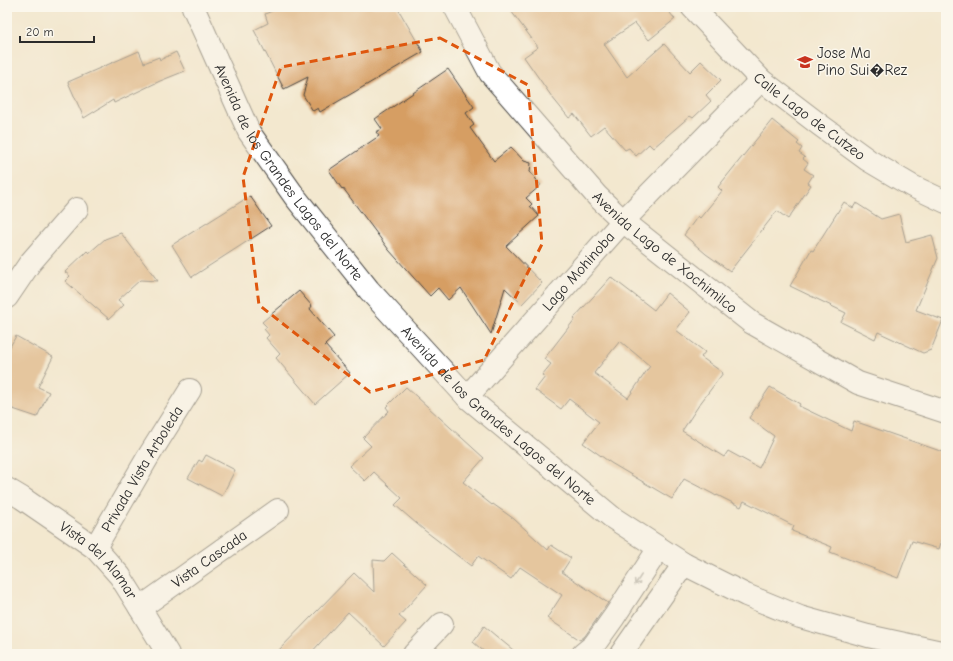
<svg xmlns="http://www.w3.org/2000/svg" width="953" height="661" viewBox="0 0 953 661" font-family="'Comic Neue',sans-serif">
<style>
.building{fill:#d69e63;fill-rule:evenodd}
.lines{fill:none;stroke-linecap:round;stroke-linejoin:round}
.minor-casing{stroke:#494744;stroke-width:24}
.minor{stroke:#fff;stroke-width:22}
.oneway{stroke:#a0a0a0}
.marked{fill:none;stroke:#df570e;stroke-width:3;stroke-dasharray:8 5;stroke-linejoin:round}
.labels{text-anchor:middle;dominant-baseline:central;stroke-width:3;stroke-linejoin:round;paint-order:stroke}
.poi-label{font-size:15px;fill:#2b2b2b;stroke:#fbf7ec;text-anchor:start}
.street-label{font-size:15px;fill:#2b2b2b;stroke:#fbf7ec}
</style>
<rect width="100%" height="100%" fill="#fbf7ec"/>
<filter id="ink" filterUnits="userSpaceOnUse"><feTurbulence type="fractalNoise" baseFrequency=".025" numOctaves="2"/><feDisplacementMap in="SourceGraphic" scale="8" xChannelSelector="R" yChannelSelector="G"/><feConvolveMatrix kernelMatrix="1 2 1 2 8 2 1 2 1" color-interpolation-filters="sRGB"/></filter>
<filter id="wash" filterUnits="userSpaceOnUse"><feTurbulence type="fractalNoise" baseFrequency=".012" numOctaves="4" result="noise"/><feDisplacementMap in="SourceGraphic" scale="16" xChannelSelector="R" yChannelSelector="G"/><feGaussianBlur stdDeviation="0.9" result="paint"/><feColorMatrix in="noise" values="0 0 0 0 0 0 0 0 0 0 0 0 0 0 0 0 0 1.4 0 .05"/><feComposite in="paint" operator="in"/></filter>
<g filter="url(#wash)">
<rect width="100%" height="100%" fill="#f3e8cf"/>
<g id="blocks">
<g class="building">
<polygon points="281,7 397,7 423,52 320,112 318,108 313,111 303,95 308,77 284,89 254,30 268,23 265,14"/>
<polygon points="508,7 665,7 675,19 649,40 635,23 604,44 627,77 664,44 690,72 701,61 721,80 706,95 711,101 693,118 690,116 653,148 649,144 636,156 629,148 625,150 604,126 591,136 574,114 569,118 552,97 524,57 538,47"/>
<polygon points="139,51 144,63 159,57 160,60 176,52 185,71 160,81 114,103 113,100 84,118 68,82"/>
<polygon points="448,69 474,107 466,113 474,125 470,128 494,161 511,147 524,161 531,163 530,172 541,185 526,198 532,204 530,206 539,216 506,246 542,283 522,304 505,288 491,334 461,288 448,300 438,288 430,296 389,250 343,188 342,189 329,170 379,136 376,132 382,129 375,119"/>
<polygon points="772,120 799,142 797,144 802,148 799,153 805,157 803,159 808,163 804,169 813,175 808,183 811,185 788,219 777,211 730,271 706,254 684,235 698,216 700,218 722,191 718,187"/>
<polygon points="250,196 271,226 192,277 172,245"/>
<polygon points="844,202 853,208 856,203 881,219 899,214 906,242 932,235 938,258 916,310 943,320 931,350 923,353 878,332 875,339 841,322 846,313 790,286 811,250 813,251"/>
<polygon points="121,233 158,281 140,280 118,300 124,305 109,319 65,281 70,276 65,272 87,251 89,253 105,239"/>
<path d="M611 277 654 310 667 293 690 312 676 330 705 352 701 357 723 373 699 405 682 431 724 457 728 451 759 468 774 436 749 418 770 387 800 404 799 406 851 431 854 421 946 453V527L939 549 912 541 898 578 830 552 832 547 792 531 794 526 744 501 741 507 717 495 716 496 713 494 684 479 672 499 611 463 583 443 599 422 569 399 561 409 535 390 545 377 542 375 551 364 544 359 575 319 574 318ZM620 341 650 366 628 398 594 373Z"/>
<polygon points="299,291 312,306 310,309 334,337 325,345 350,373 315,404 276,358 280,354 266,338 269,335 264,329 267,327 262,322"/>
<polygon points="16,336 53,357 38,387 49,392 37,417 7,407 7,352"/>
<polygon points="406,387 484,458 463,482 492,505 493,504 514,519 548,550 551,545 571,558 562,572 608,603 585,636 580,640 547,618 562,595 520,567 511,579 478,556 471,566 424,530 395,505 402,498 374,472 365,481 349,466 371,446 363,438 389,411 386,407"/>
<polygon points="206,455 235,470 222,496 188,478 199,460 202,462"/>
<polygon points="392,553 427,585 399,616 406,622 384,646 348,612 310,654 275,654 354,573 374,592 373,560 384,561"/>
<polygon points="484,626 496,636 518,654 487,654 473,642"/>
</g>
</g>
</g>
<g filter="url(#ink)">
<use href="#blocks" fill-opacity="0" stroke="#494744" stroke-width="1"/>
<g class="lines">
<defs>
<g id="minor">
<path id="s1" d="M193 7 249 132 295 197 369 290 467 397 613 518 684 564 746 595 800 617 868 636 946 653"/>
<path id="s2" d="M455 7 490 73 597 196 623 221 752 323 858 383 946 412"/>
<path id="s3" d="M692 7 761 80 820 125 868 160 912 186 946 202"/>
<polyline points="7,297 30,263 77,209"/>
<path id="s4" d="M467 397 623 221 761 80"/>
<path id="s5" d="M7 489 22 498 95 548 120 576 140 608 168 654"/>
<path id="s6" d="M95 548 148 457 190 390"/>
<path id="s7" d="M140 608 278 510"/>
<polyline points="414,654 442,624"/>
<polyline points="583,654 594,645 614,617 659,548"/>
<polyline points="621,654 684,564"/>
</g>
</defs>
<use href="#minor" class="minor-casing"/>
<use href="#minor" class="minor"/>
</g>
<defs><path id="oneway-shaft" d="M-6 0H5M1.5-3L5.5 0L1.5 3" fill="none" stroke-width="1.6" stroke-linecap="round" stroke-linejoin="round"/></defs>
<use class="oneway" href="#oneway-shaft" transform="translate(638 580) rotate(123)"/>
</g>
<path d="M0 0H953V661H0ZM440 38 528 85 542 244 484 360 370 392 259 305 243 177 281 67Z" fill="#f3e8cf" fill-opacity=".55" fill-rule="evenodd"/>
<path class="marked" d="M440 38 528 85 542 244 484 360 370 392 259 305 243 177 281 67Z"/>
<defs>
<symbol id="school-bare" viewBox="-9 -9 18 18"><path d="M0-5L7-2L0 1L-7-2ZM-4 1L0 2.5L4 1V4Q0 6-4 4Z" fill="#c8321e" stroke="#fbf7ec" stroke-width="2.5" paint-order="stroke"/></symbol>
</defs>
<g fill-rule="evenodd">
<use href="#school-bare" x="794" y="51" width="22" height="22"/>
</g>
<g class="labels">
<g class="poi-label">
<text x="817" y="53">Jose Ma<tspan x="817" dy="17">Pino Sui�Rez</tspan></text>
</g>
<g class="street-label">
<text stroke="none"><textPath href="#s3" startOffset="161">Calle Lago de Cutzeo</textPath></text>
<text stroke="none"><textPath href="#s1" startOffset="192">Avenida de los Grandes Lagos del Norte</textPath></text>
<text stroke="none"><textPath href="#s2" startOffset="326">Avenida Lago de Xochimilco</textPath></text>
<text stroke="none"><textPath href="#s4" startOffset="168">Lago Mohinoba</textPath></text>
<text stroke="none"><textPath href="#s1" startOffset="516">Avenida de los Grandes Lagos del Norte</textPath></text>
<text stroke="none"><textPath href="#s6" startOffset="92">Privada Vista Arboleda</textPath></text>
<text stroke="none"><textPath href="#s7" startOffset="85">Vista Cascada</textPath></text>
<text stroke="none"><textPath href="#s5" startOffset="117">Vista del Alamar</textPath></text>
</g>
</g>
<rect width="953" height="661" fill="none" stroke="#fbf7ec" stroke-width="24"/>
<path d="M20 36v6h74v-6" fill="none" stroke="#2b2b2b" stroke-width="2"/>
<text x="26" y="36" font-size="12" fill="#2b2b2b" stroke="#fbf7ec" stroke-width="3" paint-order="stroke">20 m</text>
</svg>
